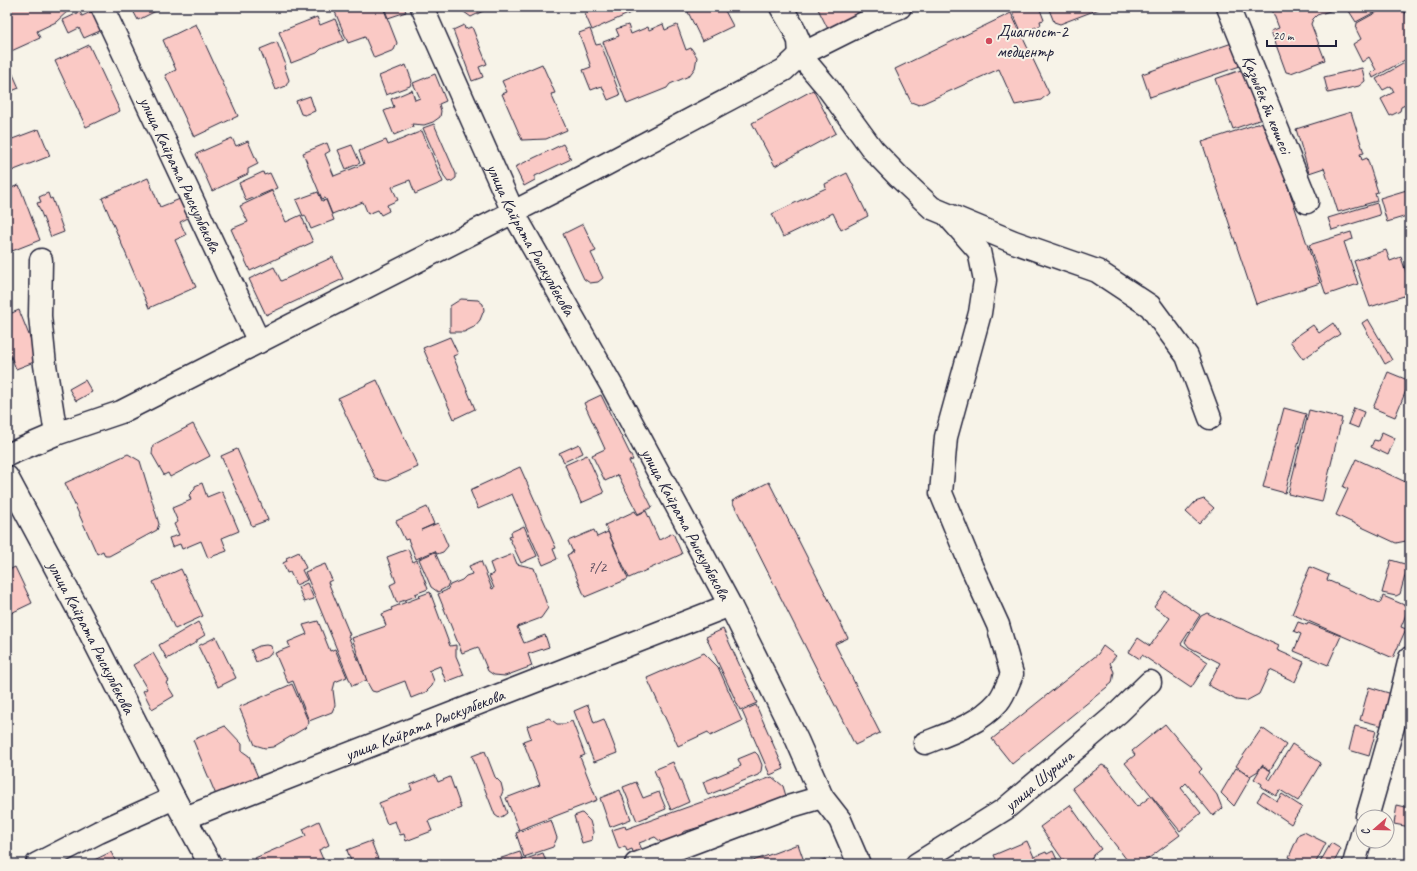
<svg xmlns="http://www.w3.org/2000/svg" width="1417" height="871" viewBox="0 0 1417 871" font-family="Caveat,sans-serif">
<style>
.building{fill:#fac9c5;stroke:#22223b}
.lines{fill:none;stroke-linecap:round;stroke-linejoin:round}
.minor-casing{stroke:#22223b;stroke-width:25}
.minor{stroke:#f7f3e8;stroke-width:22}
.poi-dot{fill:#d1495b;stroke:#f7f3e8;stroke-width:1.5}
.labels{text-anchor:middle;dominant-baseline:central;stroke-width:4;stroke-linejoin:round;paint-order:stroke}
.number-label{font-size:15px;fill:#584c5e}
.poi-label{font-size:17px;fill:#22223b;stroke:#f7f3e8;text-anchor:start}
.street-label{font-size:17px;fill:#22223b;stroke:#f7f3e8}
</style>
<rect width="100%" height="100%" fill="#f7f3e8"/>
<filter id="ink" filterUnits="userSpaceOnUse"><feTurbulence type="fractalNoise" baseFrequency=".025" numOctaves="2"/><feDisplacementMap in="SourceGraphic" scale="8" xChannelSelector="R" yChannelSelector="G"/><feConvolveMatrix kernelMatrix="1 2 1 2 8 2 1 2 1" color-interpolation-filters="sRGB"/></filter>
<g filter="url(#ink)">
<g class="building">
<polygon points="7,7 67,7 69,10 56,22 37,31 40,38 7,53"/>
<polygon points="131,7 164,7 138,20"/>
<polygon points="333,7 383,7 397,43 394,50 374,58 365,37 348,43"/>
<polygon points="384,7 404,7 406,12 388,18"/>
<polygon points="457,7 491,7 471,17"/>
<polygon points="602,7 644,7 592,30 585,14"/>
<polygon points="693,7 723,7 733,26 702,41 687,10"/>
<polygon points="817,7 862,7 862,15 829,31"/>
<polygon points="1021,7 1039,7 1044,20 1040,21 1041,25 1022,33 1012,11"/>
<polygon points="1048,7 1098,7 1099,9 1060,24 1054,22"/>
<polygon points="1271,7 1342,7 1317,15 1313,19 1311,24 1325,60 1291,73 1286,72 1271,31 1279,28"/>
<polygon points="1354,7 1384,7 1356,22 1349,11"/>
<polygon points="1386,7 1402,7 1410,20 1410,57 1373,78 1371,73 1376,70 1369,57 1362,62 1353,44 1361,39 1356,29 1357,23"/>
<polygon points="1405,7 1410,7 1410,16"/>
<polygon points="93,11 102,30 84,38 79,28 69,33 63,20 80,12 82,16"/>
<polygon points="1011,13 1049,93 1041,100 1015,105 999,69 919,105 911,102 895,69"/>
<polygon points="317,17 320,25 335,19 344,40 321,49 317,53 291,63 279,32"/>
<polygon points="196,24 238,116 194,137 165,75 176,70 163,40"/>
<polygon points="663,24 665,30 677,25 686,50 691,48 697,57 695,68 689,76 670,84 667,88 627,104 603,42 619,36 616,29 628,25 631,34 648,27 649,30"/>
<polygon points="464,25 465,29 472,27 487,64 479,67 483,77 472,81 453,30"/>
<polygon points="590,29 596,45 601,44 620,95 608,100 602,86 591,90 583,70 591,67 579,33"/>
<polygon points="277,42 286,65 284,66 289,80 286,86 276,90 260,49"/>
<polygon points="1235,42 1243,65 1150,97 1142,74"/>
<polygon points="89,45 120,111 86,127 55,61"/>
<polygon points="1410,60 1410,114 1405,105 1401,107 1400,111 1390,116 1381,99 1394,92 1391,86 1383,90 1376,79"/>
<polygon points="7,63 8,63 19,88 7,93"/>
<polygon points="542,64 555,93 551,94 567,130 546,139 522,140 502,94 507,92 502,81"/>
<polygon points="406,65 412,81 410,86 386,95 379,76"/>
<polygon points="1362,68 1365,81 1359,86 1328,93 1324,77"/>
<polygon points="1244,69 1262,119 1233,129 1215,79"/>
<polygon points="435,74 446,101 439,104 441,111 440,117 433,122 424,125 412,124 413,127 394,135 384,111 394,107 391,99 412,90 415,100 420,98 413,83"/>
<polygon points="813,90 836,133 775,166 752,123"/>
<polygon points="310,96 315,111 305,115 301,114 296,101"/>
<polygon points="1351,112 1364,153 1360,154 1362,160 1367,158 1378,192 1375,193 1377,201 1338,212 1324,168 1309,173 1296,129"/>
<polygon points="1266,121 1320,283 1256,304 1202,142"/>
<polygon points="434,124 456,174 456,178 452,181 448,182 445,178 423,128"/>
<polygon points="39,129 50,156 9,172 7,167 7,141"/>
<polygon points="422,131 443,182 415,194 410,180 392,187 398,200 387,205 389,211 381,215 378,210 368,214 363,202 332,214 326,199 325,198 322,199 303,153 327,143 330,151 325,154 334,176 364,164 359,151 386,140 388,145"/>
<polygon points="232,138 236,146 248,141 258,164 248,169 248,174 212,191 196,154"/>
<polygon points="563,144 571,159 535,176 535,180 524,186 515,167"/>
<polygon points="352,145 360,163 346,169 338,150"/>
<polygon points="263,172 264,175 270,173 277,188 246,201 239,183"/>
<polygon points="847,173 868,216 841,230 833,213 783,237 772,214 826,188 825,184"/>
<polygon points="148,178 160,207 180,199 188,218 180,222 186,235 175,240 196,287 149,308 102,198"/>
<polygon points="19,185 40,240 12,251 9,243 7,244 7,187 11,186 11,188"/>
<polygon points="1410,189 1410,215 1387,222 1380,198"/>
<polygon points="272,191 286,222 301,215 313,242 250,271 231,229 248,222 240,206"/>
<polygon points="318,192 322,201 326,200 334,220 311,229 305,215 303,216 296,200"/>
<polygon points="48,193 50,199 52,198 64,232 51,237 37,203 41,202 39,197"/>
<polygon points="1377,203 1380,215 1332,230 1328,218"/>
<polygon points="583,224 596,251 591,253 603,278 598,282 590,283 584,279 563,234"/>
<polygon points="1351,232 1353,239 1344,242 1358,284 1326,295 1309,245"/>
<polygon points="1386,250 1390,261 1401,257 1410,284 1410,294 1370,307 1354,261"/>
<polygon points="333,257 343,279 266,315 249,279 274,267 281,281"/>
<polygon points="461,299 478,300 483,304 484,310 480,320 474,327 464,332 450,332 450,306"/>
<polygon points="19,310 39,360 16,369 7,347 7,315"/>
<polygon points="1368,319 1392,360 1385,364 1362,323"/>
<polygon points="1333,323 1340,334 1303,359 1290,341 1313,325 1319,333"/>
<polygon points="450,337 458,354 453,356 475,409 454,419 423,348"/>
<polygon points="1388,372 1410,381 1395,417 1373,408"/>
<polygon points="85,380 92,392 76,401 69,389"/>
<polygon points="377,380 418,467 387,481 376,479 338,398"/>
<polygon points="601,395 633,460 629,461 652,507 638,514 618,475 605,481 592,455 605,449 584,403"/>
<polygon points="1284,408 1306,414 1285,493 1263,487"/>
<polygon points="1354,408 1364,412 1358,428 1348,424"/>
<polygon points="1309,410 1342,418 1322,502 1288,494"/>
<polygon points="193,424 210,456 170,477 168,473 164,475 152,454 153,445"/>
<polygon points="1382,432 1395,438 1388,455 1371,447 1374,440 1378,441"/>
<polygon points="579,444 583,453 564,462 559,453"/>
<polygon points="237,449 268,520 252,526 221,456"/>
<polygon points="128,454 140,461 159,524 157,530 109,556 105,556 103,551 97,554 65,483"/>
<polygon points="587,455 604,493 581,503 565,465"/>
<polygon points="1356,459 1410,484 1410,538 1406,541 1396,543 1336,515 1348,489 1343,487"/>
<polygon points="520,467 556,548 553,549 557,559 543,565 512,494 478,509 470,490"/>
<polygon points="769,482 848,638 835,644 880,733 855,745 732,501"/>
<polygon points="202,483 207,497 222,491 239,531 222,538 227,551 208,558 201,541 182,549 180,544 172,547 169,538 179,535 174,524 178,522 172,508 191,500 189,495 195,489 195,486"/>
<polygon points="1204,499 1214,508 1199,524 1186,512 1195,502"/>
<polygon points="427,507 434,524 421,530 438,523 448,546 443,552 437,554 435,551 416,559 408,539 405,540 396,521"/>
<polygon points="635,511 637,515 646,511 659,540 673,533 682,554 629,578 605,525"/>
<polygon points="524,526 537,556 521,563 509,537 512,536 511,532"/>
<polygon points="594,530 597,537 608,532 628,579 585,597 567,555 573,552 568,541"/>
<polygon points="408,549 413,562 417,560 428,589 415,594 416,596 397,603 390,585 396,582 387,557"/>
<polygon points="299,552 306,568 302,570 307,580 296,585 290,572 287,573 283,563 287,561 286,558"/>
<polygon points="435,552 449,584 447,587 438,592 431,587 419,559"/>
<polygon points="513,554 517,564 534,568 548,608 541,618 517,627 524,643 545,635 549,647 528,654 532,666 505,676 494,675 488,671 478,647 462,653 438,594 447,590 450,585 462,580 466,576 472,574 469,566 481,561 492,589 494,588 489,576 494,574 490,563"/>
<polygon points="1391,560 1408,565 1400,594 1396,596 1382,593"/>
<polygon points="325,564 332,580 328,582 350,635 348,636 367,680 352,686 305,572"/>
<polygon points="15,567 32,603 7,615 7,571"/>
<polygon points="1310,567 1329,575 1327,580 1380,603 1383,596 1409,607 1401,627 1406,629 1393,658 1292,614 1302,590 1301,588"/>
<polygon points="181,569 203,616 175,629 153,582"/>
<polygon points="307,583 314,599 304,602 298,587"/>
<polygon points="1165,591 1200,615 1181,644 1208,662 1191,688 1142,655 1140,659 1129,652 1138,638 1150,646 1170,618 1154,607"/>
<polygon points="430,592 450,646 456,645 456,656 464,675 446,682 440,666 428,671 431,673 434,681 432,686 426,692 411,698 405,681 376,692 372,691 368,684 352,638 386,626 382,614 392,610 391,608 420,597 419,596"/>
<polygon points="1207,613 1279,646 1277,650 1304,662 1295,682 1270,670 1259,694 1246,701 1236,700 1208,685 1220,663 1189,647 1185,642 1201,616"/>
<polygon points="318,621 330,651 335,649 347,677 335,682 333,690 335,705 332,712 309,721 293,681 288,683 275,653 290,647 288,642 307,634 303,625"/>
<polygon points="198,622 205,635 197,640 197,642 167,659 159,645"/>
<polygon points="1298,622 1307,625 1308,623 1341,636 1328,665 1294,651 1301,634 1294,631"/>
<polygon points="723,629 757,703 740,710 706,637"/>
<polygon points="216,637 236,678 218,687 198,646"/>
<polygon points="266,645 271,646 272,652 269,656 256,662 251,650 259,646"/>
<polygon points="1103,646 1116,656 1110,663 1114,672 1112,683 1012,764 992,739 1098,654"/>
<polygon points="153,653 169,681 166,683 174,696 152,709 143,691 147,689 133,665"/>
<polygon points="704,653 718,667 742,721 710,736 708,732 678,746 647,678"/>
<polygon points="292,684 309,723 305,728 273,747 265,748 255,745 239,707"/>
<polygon points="1369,687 1392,694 1383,726 1360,720"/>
<polygon points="588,705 594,723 604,719 617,753 594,762 574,711"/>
<polygon points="756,705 784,769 770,775 742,711"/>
<polygon points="549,718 557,724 565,724 572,721 585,755 580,757 597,800 519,830 506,798 540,785 523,741 531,738 527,726"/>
<polygon points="1165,724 1202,769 1199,772 1217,795 1222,808 1213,816 1186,783 1181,788 1201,813 1180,831 1125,763 1135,755 1132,751"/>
<polygon points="225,726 242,744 242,751 249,756 258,777 216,795 193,740"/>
<polygon points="1355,726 1376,731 1369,756 1349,750"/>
<polygon points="1262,728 1286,745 1270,770 1262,765 1258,771 1250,776 1236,766"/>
<polygon points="1292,744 1321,763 1298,801 1280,790 1276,796 1261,787 1262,784 1254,779 1262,766 1271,771 1267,778 1270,780"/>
<polygon points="485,751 495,777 501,783 503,791 501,796 507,813 503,816 499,818 495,815 472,756"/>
<polygon points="755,752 758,755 762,765 761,771 758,775 708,795 703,782 741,766 738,759"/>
<polygon points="673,762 689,802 671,810 654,770"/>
<polygon points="1102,765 1108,768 1137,807 1151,796 1180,835 1141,864 1130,864 1072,788"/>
<polygon points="1236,768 1251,777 1234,806 1221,793"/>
<polygon points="435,775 438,782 450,777 461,808 428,821 432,831 406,841 404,834 400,835 395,821 387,824 379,803 412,790 410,785"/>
<polygon points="772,777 783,786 786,796 779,803 683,832 681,836 667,844 661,842 655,837 639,843 643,852 634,855 632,849 627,851 625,846 619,849 612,830 625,826 626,829"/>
<polygon points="636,782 643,798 659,792 666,809 637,821 623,787"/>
<polygon points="620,790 631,819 610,827 600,798"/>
<polygon points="1263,792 1277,801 1282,794 1302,807 1291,824 1257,801"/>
<polygon points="1070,805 1101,849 1093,855 1092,858 1088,863 1083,864 1066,864 1040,827"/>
<polygon points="1397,805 1410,808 1410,827 1394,824"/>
<polygon points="582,813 590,821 593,832 592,840 582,843 574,816"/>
<polygon points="551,820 557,838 553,847 524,857 516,833"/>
<polygon points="319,821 329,845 319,850 325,864 258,864 255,858 306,836 303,829"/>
<polygon points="1304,832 1326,843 1315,864 1297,864 1289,857 1299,834"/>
<polygon points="371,841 380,864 352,864 347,850"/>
<polygon points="1027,841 1034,857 1046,852 1047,854 1053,851 1059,864 998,864 994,855"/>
<polygon points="1331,843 1341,849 1333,864 1319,864"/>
<polygon points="798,844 805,864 745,864"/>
<polygon points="111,852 117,864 91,864 90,862"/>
<polygon points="520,852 523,860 543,853 547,864 483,864"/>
<polygon points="825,859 827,864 812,864"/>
<polygon points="984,860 986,864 976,864"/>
<polygon points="1288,860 1291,864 1283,864"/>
</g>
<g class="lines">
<defs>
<g id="minor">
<path id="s1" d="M102 7 259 342"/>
<path id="s2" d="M422 7 513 212 613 388 730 605 797 740 822 797 840 820 859 864"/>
<polyline points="781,7 793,27 799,41 800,55 827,87 873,150 899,177 932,208 1014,242 1097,271 1150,306 1187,356 1210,418"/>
<path id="s3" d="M1228 7 1307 202"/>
<polyline points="41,260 40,316 45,365 56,434"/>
<polyline points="7,455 56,434 121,412 582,177 784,70 800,55 874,18 900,7"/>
<path id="s4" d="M7 477 82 617 174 798 210 864"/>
<path d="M925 743C951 733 979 724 998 702 1004 695 1008 683 1012 674L998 625 972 568 941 493 946 437 980 313 985 280 979 251 949 217"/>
<polyline points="1367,817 1396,716 1410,658"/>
<path id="s5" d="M185 818 730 605"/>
<polyline points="37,864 99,832 174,798"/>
<polyline points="636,864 788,807 822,797"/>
<path id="s6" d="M917 864 1005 809 1119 712 1150 682"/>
<polyline points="1354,864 1363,831"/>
</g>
</defs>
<use href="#minor" class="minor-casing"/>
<use href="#minor" class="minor"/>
</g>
</g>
<circle class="poi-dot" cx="989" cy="41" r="4"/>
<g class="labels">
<g class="number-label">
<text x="597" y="567">7/2</text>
</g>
<g class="poi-label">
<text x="997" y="31">Диагност-2<tspan x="997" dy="20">медцентр</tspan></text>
</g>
<g class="street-label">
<text stroke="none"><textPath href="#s3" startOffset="105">Қазыбек би көшесі</textPath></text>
<text stroke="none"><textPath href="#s1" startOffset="185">улица Кайрата Рыскулбекова</textPath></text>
<text stroke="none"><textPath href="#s2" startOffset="257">улица Кайрата Рыскулбекова</textPath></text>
<text stroke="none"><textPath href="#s2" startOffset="581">улица Кайрата Рыскулбекова</textPath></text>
<text stroke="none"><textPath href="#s4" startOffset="181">улица Кайрата Рыскулбекова</textPath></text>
<text stroke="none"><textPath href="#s5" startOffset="257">улица Кайрата Рыскулбекова</textPath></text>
<text stroke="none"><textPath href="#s6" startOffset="148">улица Шурина</textPath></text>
</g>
</g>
<rect width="1417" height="871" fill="none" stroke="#f7f3e8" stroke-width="24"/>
<rect x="12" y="12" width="1393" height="847" fill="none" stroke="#22223b" stroke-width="1.5" filter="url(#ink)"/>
<g transform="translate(1375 829) rotate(250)"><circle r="19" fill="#f7f3e8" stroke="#a29fa3"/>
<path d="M0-3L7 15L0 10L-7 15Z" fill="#d1495b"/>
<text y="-6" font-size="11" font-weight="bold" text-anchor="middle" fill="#22223b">С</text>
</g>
<path d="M1267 40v6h69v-6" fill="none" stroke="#22223b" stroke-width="2"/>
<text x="1273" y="40" font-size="12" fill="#22223b" stroke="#f7f3e8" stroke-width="3" paint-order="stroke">20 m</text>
</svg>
